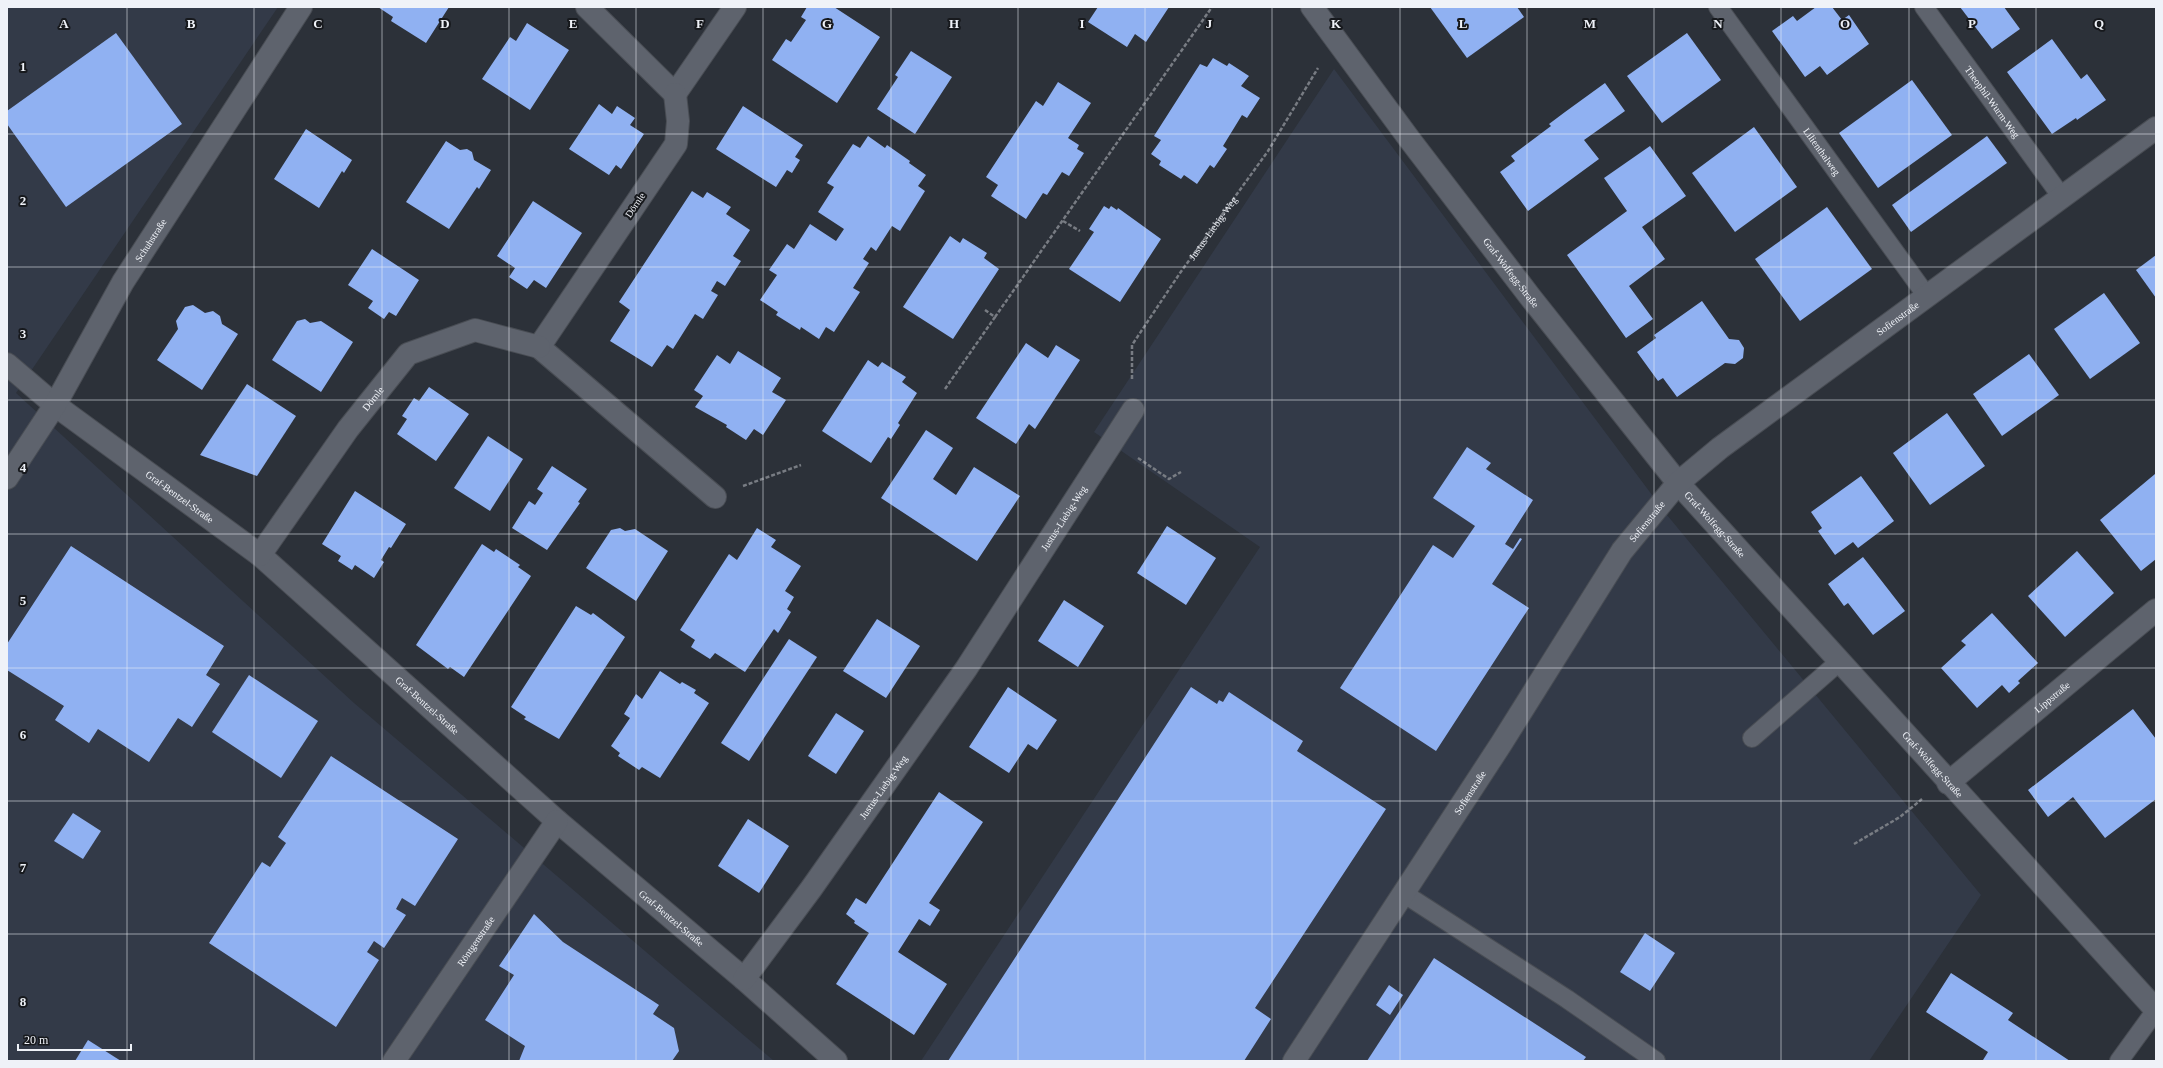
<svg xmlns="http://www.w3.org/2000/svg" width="2163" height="1068" viewBox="0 0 2163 1068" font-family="Georgia,serif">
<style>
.built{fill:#333a48}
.building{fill:#90b1f2}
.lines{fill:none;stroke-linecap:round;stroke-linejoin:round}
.service-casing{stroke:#494d54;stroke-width:20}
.minor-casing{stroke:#494d54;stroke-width:24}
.path{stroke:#787c83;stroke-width:2.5;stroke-dasharray:4 2;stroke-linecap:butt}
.service{stroke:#5e636d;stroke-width:18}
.minor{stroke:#5e636d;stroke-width:22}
.grid{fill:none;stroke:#eff2f8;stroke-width:1;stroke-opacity:0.55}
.labels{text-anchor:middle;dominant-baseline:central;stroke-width:4;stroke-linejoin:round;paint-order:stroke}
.street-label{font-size:10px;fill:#eff2f8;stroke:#17191d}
.grid-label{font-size:13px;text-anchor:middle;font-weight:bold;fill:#eff2f8;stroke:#17191d;stroke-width:4;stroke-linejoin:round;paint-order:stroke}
</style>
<rect width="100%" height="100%" fill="#2c3139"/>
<g class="built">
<polygon points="7,7 278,7 16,393 354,703 774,1061 7,1061"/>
<polygon points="1334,69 1667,515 1981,895 1869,1061 921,1061 1260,547 1094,432"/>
</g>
<g class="building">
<polygon points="378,7 449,7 426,43 391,21 393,17"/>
<polygon points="807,7 834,7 880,37 837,103 772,60 786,39 791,42 806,20 801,17"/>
<polygon points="1098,7 1169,7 1146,42 1135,34 1127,47 1088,22"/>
<polygon points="1430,7 1517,7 1524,17 1467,58"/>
<polygon points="1816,7 1832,7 1842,20 1849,15 1869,44 1827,75 1820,66 1805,77 1772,31 1793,16 1797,21"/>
<polygon points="1960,7 2004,7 2020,29 1992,49"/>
<polygon points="527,23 569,50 530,110 482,79 510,37 516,41"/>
<polygon points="116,33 182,124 66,207 7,124 7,111"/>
<polygon points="1687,33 1721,80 1662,123 1627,76"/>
<polygon points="2052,39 2081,79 2087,74 2106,100 2077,120 2076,118 2052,134 2007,72"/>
<polygon points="911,51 952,77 915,134 877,109 898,77 895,75"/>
<polygon points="1213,58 1227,66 1229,63 1249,76 1241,86 1260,98 1247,118 1242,115 1223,146 1227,149 1214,168 1210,165 1197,184 1184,175 1181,179 1159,165 1161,161 1151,154 1161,140 1154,136 1200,64 1207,67"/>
<polygon points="1912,80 1952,135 1878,188 1839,133"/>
<polygon points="1058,82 1091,103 1068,138 1079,145 1077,149 1084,153 1069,176 1062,172 1047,195 1043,193 1026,219 991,196 998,185 986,177 1036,101 1043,106"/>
<polygon points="1605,83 1625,111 1584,140 1599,159 1528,211 1500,172 1515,161 1511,156 1551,126 1549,124 1565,112"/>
<polygon points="599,104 612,114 617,106 635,118 630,125 644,134 621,169 616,165 609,175 569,149"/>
<polygon points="743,106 803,145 795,157 800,160 792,173 787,170 776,187 716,149"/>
<polygon points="1754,127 1797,187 1735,232 1692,173"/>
<polygon points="306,129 352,160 344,173 342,171 319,208 274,179"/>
<polygon points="868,136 885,148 887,145 910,161 909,163 926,175 918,186 925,191 900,231 892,226 876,251 871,247 863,259 869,263 853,288 860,292 834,332 826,327 819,339 801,327 800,330 776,315 778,312 760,300 777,275 769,270 787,244 794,249 810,224 836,241 844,229 818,212 834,187 827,183 853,144 860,148"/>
<polygon points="1987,136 2007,163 1911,232 1892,205"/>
<polygon points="446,141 460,150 467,149 472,152 474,160 491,170 479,189 477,187 449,229 406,202"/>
<polygon points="1650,146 1686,196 1642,227 1665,259 1629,286 1653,319 1626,338 1567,255 1627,211 1604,178"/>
<polygon points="692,191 703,198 707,192 731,207 726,214 750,230 733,256 741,261 725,286 717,281 711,291 718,295 703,319 695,314 673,349 667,345 652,367 610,341 630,310 619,302"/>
<polygon points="533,201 582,233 546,288 534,280 527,289 509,277 515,268 497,256"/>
<polygon points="1104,206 1109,209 1111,206 1117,210 1118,208 1161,239 1120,302 1069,269 1094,232 1089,229"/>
<polygon points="1827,207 1872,269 1800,321 1755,259"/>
<polygon points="950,236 960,243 963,238 987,253 984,258 999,269 953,339 903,307"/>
<polygon points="372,249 419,280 396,316 389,312 384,319 368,308 373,301 348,285"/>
<polygon points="2156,255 2156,298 2136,270"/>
<polygon points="2104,293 2140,343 2090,379 2054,329"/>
<polygon points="1702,301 1729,339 1739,340 1744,348 1743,358 1735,364 1725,363 1677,397 1663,378 1658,381 1637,352 1656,338 1654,335"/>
<polygon points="193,305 205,313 213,311 220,316 222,324 238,334 202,390 157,360 178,329 176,321 185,307"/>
<polygon points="305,319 310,323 321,321 353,342 321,392 272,360 297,321"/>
<polygon points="1026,343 1048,358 1056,345 1080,360 1035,429 1029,424 1016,444 976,418"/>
<polygon points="738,351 781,378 772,392 786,400 763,435 754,429 746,440 726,427 727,425 695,407 703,396 694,390 717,355 730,364"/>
<polygon points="2029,354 2059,395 2002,436 1973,394"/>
<polygon points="868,360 878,367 882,362 906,377 902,382 917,393 898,423 900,425 891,439 888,437 871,463 822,431"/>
<polygon points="247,384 296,416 257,476 200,455"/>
<polygon points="429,387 469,414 436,461 397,434 407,419 402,416 414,398 419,401"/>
<polygon points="1947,413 1985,466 1930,505 1893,453"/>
<polygon points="926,430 953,448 933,479 956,495 974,467 1020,496 977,561 881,498"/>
<polygon points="488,436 523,459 490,511 454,488"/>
<polygon points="1467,447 1491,463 1486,469 1533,500 1505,544 1513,549 1520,538 1522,539 1492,584 1529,608 1436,751 1340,688 1433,545 1453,558 1475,526 1433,498"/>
<polygon points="552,466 587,489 578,502 580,503 547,550 512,528 529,501 535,505 543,493 537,489"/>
<polygon points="2155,474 2156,559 2141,571 2100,520"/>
<polygon points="1861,476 1894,521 1858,548 1853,542 1835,555 1818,531 1822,528 1811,512"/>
<polygon points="355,491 406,524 391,548 389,547 381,560 384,562 374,578 355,565 352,570 338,561 341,556 322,544"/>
<polygon points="1167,526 1216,558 1186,605 1137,573"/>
<polygon points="620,528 625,531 635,529 668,551 636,601 586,568 611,530"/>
<polygon points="757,528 776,540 771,547 801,566 785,591 794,597 787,609 791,612 778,633 774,629 745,672 715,653 710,659 691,647 695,640 680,630 729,554 737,560"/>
<polygon points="482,544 494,552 496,549 520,565 518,567 531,576 464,677 450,667 448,669 416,645"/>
<polygon points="71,546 224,646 206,675 220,684 192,727 178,718 149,762 98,729 89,743 55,720 64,706 7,670 7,644"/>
<polygon points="2077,551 2114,593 2065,637 2028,596"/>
<polygon points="1863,557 1905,611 1873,635 1848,603 1844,606 1828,584"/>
<polygon points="1064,600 1104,626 1078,667 1038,641"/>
<polygon points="576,606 591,615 593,613 625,637 559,739 524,719 526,717 511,707"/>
<polygon points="1992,613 2038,663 2018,681 2020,683 2009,693 2002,685 1977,708 1941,668 1966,645 1961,641"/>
<polygon points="877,619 920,646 886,698 843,671"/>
<polygon points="789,639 817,657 749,761 721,743"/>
<polygon points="660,671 680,684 682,682 696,690 694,693 709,703 660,778 642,767 639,770 618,756 620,753 611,746 630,718 624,714 636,694 642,699"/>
<polygon points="249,675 318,721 281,778 212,732"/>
<polygon points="1008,687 1057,720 1037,750 1028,744 1009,773 969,747"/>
<polygon points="1191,687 1217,704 1219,700 1223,702 1229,692 1303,741 1297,751 1386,809 1255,1008 1271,1019 1244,1061 948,1061"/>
<polygon points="2133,709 2156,739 2156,799 2105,838 2073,797 2048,817 2028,790"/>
<polygon points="836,713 864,731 836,774 808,756"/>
<polygon points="331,756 458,839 415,906 402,898 396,909 406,915 384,948 374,941 367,952 379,960 336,1027 209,943 262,862 270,867 286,843 278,837"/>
<polygon points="939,792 983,822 929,903 940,910 930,926 919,919 898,952 947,984 914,1035 836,984 869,933 854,923 855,921 846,914 856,898 866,904"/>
<polygon points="73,813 101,831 83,859 54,841"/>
<polygon points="748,819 789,846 759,893 718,866"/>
<polygon points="534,914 563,942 659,1005 653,1014 674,1028 679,1051 672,1061 519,1061 525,1046 485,1020 514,975 499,966"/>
<polygon points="1645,933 1675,953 1650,991 1620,972"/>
<polygon points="1434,958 1586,1057 1583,1061 1367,1061"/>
<polygon points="1951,973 2013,1013 2008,1020 2070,1061 1983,1060 1988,1052 1926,1012"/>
<polygon points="1389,985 1403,995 1390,1015 1376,1005"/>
<polygon points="88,1040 121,1061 75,1061"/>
</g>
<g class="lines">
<defs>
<g id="service">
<path id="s2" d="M1718 7 1926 295"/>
<path id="s3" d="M1924 7 2061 196"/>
<polyline points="1752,738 1839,662"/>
<polyline points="1403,893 1567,999 1656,1061"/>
<polyline points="2119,1061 2156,1010"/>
</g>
<g id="minor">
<polyline points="587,7 675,94 735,7"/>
<path id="s4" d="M1312 7 1410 140 1531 298 1678 483 2156 1010"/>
<polyline points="675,94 678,121 676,144 539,347 715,497"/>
<path id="s5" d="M7 364 55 405 260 555 557 821 744 979 836 1061"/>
<path id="s6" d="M7 478 55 405 123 282 301 7"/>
<path id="s7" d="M260 555 348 429 408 354 475 330 539 347"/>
<path id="s8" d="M1948 783 2156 610"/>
<path id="s9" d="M744 979 811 889 966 669 1133 410"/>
<path id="s10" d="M394 1061 557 821"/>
<path id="s11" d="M1294 1061 1501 744 1622 551 1678 483 1720 448 2156 128"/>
</g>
</defs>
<use href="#service" class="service-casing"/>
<use href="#minor" class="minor-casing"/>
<g class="path">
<polyline points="1063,221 1080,231"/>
<polyline points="985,310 995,317 1212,7"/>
<path id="s1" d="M1132 379V345L1180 273 1268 151 1318 68"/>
<polyline points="945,389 995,317"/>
<polyline points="1138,458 1169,479 1181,472"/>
<polyline points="743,486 801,465"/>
<polyline points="1854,844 1900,817 1922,799"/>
</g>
<use href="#service" class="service"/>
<use href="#minor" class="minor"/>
</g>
<path class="grid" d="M127 7V1061M254 7V1061M382 7V1061M509 7V1061M636 7V1061M763 7V1061M891 7V1061M1018 7V1061M1145 7V1061M1272 7V1061M1400 7V1061M1527 7V1061M1654 7V1061M1781 7V1061M1909 7V1061M2036 7V1061M7 134H2156M7 267H2156M7 400H2156M7 534H2156M7 668H2156M7 801H2156M7 934H2156"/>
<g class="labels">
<g class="street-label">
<text stroke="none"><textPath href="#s3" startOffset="117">Theophil-Wurm-Weg</textPath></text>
<text stroke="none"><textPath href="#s2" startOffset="178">Lilienthalweg</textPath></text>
<text transform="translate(635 205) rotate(-56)">Dörnle</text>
<text stroke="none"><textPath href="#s1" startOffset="176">Justus-Liebig-Weg</textPath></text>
<text stroke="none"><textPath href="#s6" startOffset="278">Schuhstraße</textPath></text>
<text stroke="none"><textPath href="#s4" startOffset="332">Graf-Wolfegg-Straße</textPath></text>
<text stroke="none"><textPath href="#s11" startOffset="969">Sofienstraße</textPath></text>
<text stroke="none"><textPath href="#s7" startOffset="193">Dörnle</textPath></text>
<text stroke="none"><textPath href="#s5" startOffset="218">Graf-Bentzel-Straße</textPath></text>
<text stroke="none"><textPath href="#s9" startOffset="561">Justus-Liebig-Weg</textPath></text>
<text stroke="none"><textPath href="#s11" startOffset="645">Sofienstraße</textPath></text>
<text stroke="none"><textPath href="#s4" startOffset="656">Graf-Wolfegg-Straße</textPath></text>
<text stroke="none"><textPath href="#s8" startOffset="135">Lippstraße</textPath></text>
<text stroke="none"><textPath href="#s5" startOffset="542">Graf-Bentzel-Straße</textPath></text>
<text stroke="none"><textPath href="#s4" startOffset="980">Graf-Wolfegg-Straße</textPath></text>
<text stroke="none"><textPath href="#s9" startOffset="237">Justus-Liebig-Weg</textPath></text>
<text stroke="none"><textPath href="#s11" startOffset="321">Sofienstraße</textPath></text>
<text stroke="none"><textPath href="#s5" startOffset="866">Graf-Bentzel-Straße</textPath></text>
<text stroke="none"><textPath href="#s10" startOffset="145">Röntgenstraße</textPath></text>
</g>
</g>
<g class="grid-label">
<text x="64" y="28">A</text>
<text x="191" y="28">B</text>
<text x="318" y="28">C</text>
<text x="445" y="28">D</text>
<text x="573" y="28">E</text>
<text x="700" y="28">F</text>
<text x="827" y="28">G</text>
<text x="954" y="28">H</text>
<text x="1082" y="28">I</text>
<text x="1209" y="28">J</text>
<text x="1336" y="28">K</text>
<text x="1463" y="28">L</text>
<text x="1590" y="28">M</text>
<text x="1718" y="28">N</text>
<text x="1845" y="28">O</text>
<text x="1972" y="28">P</text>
<text x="2099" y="28">Q</text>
<text x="23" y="71">1</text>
<text x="23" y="205">2</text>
<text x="23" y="338">3</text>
<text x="23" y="472">4</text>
<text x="23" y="605">5</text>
<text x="23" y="739">6</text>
<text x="23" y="872">7</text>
<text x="23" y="1006">8</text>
</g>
<rect width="2163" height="1068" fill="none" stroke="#eff2f8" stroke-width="16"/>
<path d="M18 1044v6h113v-6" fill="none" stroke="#eff2f8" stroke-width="2"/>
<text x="24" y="1044" font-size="12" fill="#eff2f8" stroke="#17191d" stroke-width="3" paint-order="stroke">20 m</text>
</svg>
